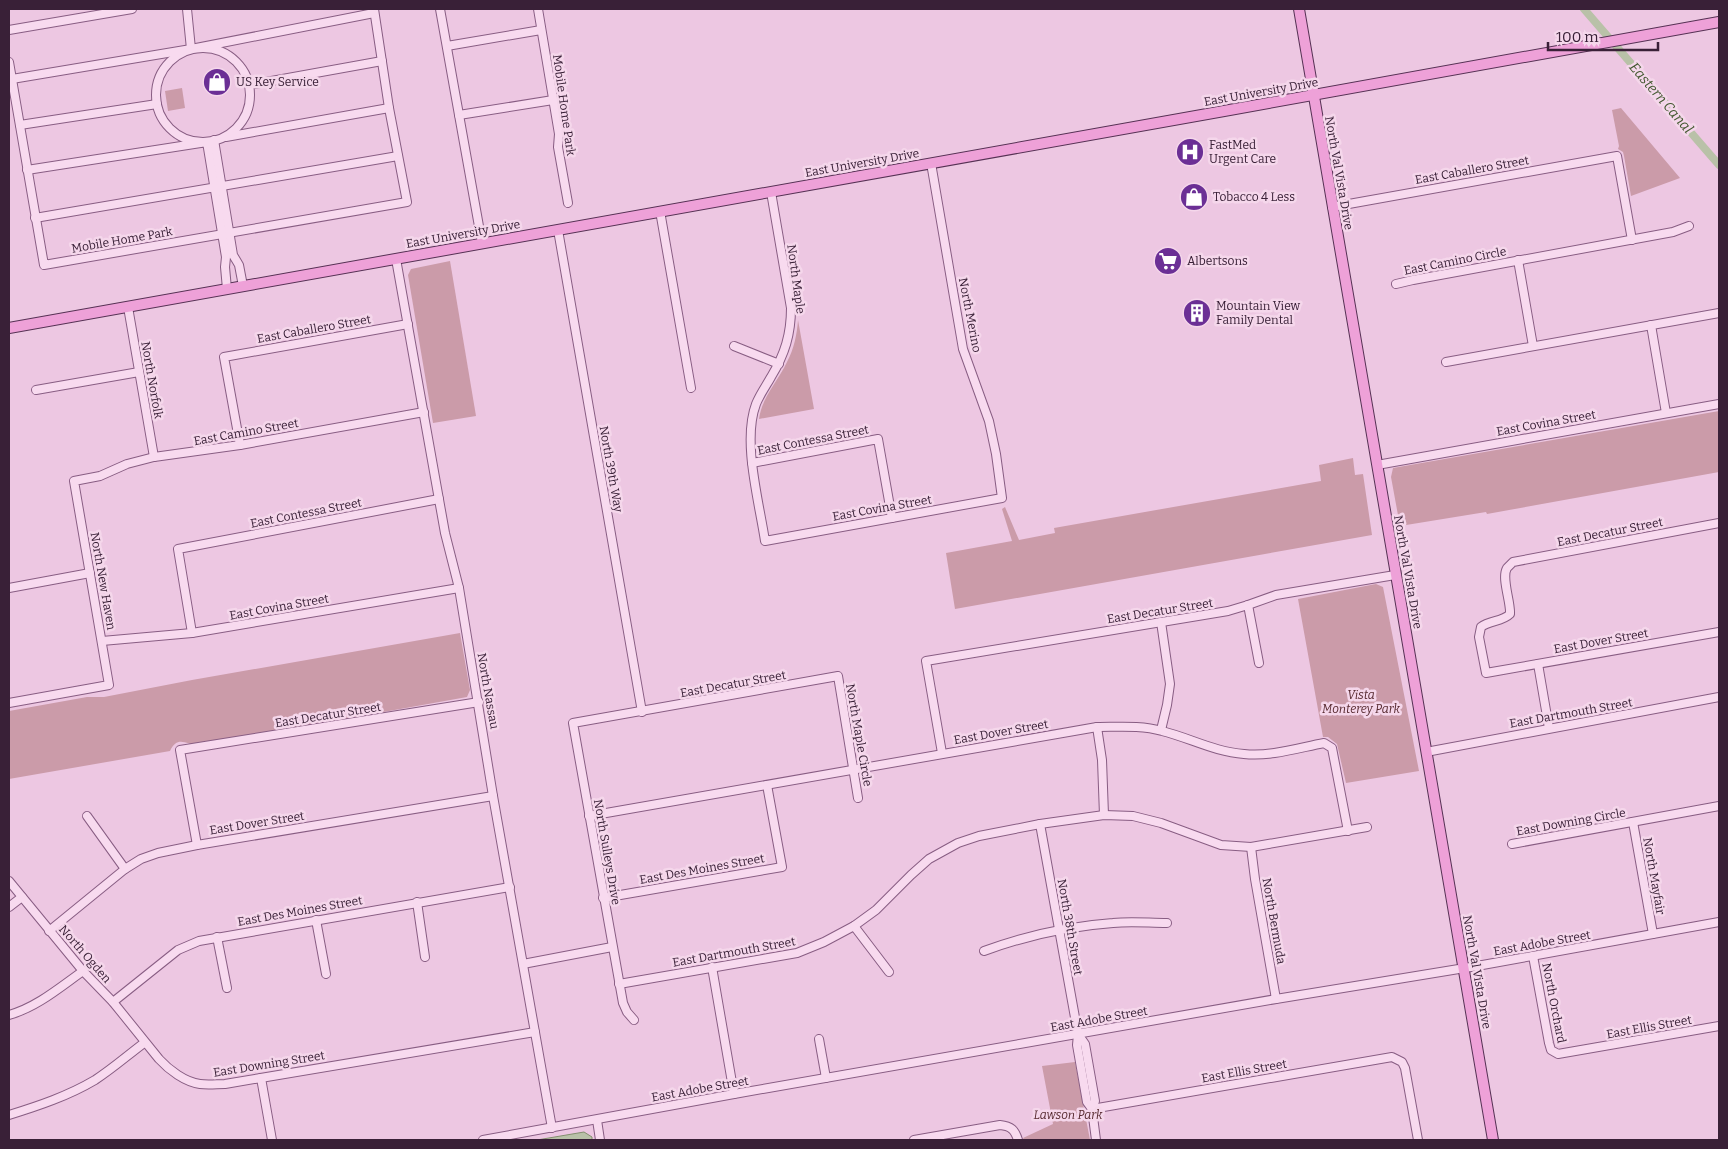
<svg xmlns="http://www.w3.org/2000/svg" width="1728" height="1149" viewBox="0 0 1728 1149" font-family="Bitter,serif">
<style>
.green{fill:#cb9ba9}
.water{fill:#b9c1a8;stroke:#848f6f}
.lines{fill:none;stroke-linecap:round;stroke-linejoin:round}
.canal{stroke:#b9c1a8;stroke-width:8}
.minor-casing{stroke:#885d83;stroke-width:10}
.major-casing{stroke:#563154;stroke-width:12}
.minor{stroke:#f8daef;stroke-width:8}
.major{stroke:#eea1d8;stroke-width:10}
.labels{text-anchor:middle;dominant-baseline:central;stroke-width:5;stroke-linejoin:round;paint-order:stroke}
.poi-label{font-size:12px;fill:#392037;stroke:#f5d7eb;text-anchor:start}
.street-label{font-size:12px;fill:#392037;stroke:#f5d7eb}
.park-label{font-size:12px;font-style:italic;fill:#55282e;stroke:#f5d7eb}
.water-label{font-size:14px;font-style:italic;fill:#435830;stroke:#f5d7eb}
</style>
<rect width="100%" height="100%" fill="#edc7e2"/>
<g class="green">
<polygon points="182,88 185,108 168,111 165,91"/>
<polygon points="1621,108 1680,178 1631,196 1624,156 1623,152 1618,149 1619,146 1612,110"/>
<polygon points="450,261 476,416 433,423 408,275 411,269"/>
<path d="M798 320 814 409 759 419C762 397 778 381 787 362 794 349 797 334 798 320Z"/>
<polygon points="1719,411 1719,472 1487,514 1486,512 1400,526 1391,477 1393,468"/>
<polygon points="1353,458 1355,475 1363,474 1372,535 955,609 946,553 1012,541 1002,509 1005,507 1019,540 1055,533 1054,528 1321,481 1319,465"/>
<polygon points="1376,584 1383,587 1419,771 1346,783 1337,744 1328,737 1323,737 1298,599"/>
<path d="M460 633 470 690 467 697 199 745C187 746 178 734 170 751L9 779V711L87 697H104L192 680Z"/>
<polygon points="1075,1062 1090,1140 1024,1140 1023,1138 1053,1124 1042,1066"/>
</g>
<polygon class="water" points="584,1132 592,1137 592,1140 537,1140"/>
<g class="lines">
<polyline class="canal" points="1584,9 1719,165"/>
<defs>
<g id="minor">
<polyline points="187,9 191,49"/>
<polyline points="440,9 482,243"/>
<polyline points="538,9 559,134 558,147 568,203"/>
<polyline points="9,30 132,9"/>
<polyline points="447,46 541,30"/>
<circle cx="203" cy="95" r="47"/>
<polyline points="9,62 44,265 407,202 389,108 374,9"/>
<polyline points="12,79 191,49 374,13"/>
<polyline points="249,85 382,61"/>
<polyline points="459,115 553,100"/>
<polyline points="20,125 157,104"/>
<polyline points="226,137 389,108"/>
<polyline points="214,140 233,255 239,265 243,286"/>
<polyline points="27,170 207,142 226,257 225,267 227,289"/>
<path d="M771 192 791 308C791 334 785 354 771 377 766 386 760 394 756 404 742 441 759 501 765 541L1002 498 996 454 989 421 963 349 931 163"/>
<polyline points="1332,207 1617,156 1632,240"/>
<polyline points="660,211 691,388"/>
<polyline points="35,218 398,156"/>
<polyline points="558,230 642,712"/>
<polyline points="396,259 445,533 459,588 493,796 552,1128"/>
<polyline points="1518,260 1533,346"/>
<polyline points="1396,284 1413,280 1673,232 1689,226"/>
<polyline points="128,307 154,457"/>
<polyline points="1651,325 1666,413"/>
<polyline points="734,346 779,364"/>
<polyline points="1446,362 1719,313"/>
<polyline points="36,390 139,372"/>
<polyline points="240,445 224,357 408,324"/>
<polyline points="752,463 878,439 892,518"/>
<polyline points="1377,465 1719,404"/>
<path d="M1719 523 1513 562C1512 563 1508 567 1507 568 1501 578 1511 602 1510 614 1502 622 1490 620 1481 627L1479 637 1486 673 1719 632"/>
<polyline points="9,588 90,573"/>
<polyline points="1248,605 1259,663"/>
<polyline points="1161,622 1170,684 1167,705 1161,730"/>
<polyline points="192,633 178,549 439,499"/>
<polyline points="102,641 192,633 459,588"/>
<polyline points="1538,664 1549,728"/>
<polyline points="9,703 109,685 74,481 100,476 127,464 154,457 240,445 424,412"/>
<polyline points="1097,727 1102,760 1104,815"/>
<polyline points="1426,752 1719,697"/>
<polyline points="942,753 926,661 1228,611 1248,605 1276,595 1395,575"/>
<polyline points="87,816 125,869"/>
<path d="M589 816 1097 727C1119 727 1141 725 1162 731 1190 738 1215 752 1244 754 1270 757 1298 748 1324 743L1332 748 1348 831"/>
<polyline points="1633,822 1653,934"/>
<polyline points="1040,824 1078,1034 1077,1045 1087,1102 1092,1109"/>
<polyline points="1512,844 1719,806"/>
<polyline points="197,845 180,750 479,702"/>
<polyline points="1251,847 1255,879 1276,999"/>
<path d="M9 881 83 971 113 1002 159 1059C169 1070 185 1082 200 1084 208 1085 217 1084 225 1084L535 1032"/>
<polyline points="603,898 782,867 767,785"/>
<polyline points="417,902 425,957"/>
<polyline points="9,907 22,897"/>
<polyline points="316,920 326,974"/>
<polyline points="854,926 889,972"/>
<polyline points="49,931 125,869 141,859 158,853 197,845 493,796"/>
<polyline points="217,937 227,988"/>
<path d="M984 951C1025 936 1070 926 1113 923 1131 921 1149 923 1167 923"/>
<polyline points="1533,956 1549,1043 1551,1050 1558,1054 1719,1026"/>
<polyline points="523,964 612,947"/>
<polyline points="712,967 734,1094"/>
<polyline points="619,984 797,953 824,942 854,926 876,910 911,875 929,859 958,843 979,836 1040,824 1104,815 1133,816 1161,823 1221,845 1251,847 1367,827"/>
<polyline points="113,1002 178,950 199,941 510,887"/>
<path d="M9 1015C37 1007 59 988 83 971"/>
<polyline points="634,1020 627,1012 623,1003 573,723 838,676 858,798"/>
<polyline points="1078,1034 1085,1044 1095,1101 1092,1109 1096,1140"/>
<polyline points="819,1039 826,1078"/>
<polyline points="261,1078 272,1140"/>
<polyline points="1092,1109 1392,1057 1402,1062 1405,1068 1418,1140"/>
<path d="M9 1115C38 1106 68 1096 95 1080 112 1069 128 1055 144 1043"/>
<polyline points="597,1120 600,1140"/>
<polyline points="483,1140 734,1094 1276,999 1477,966 1719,922"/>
<path d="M914 1140 1000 1125C1011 1126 1015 1130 1018 1140"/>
</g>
<g id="major">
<polyline points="1299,9 1493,1140"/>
<polyline points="9,328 1224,111 1719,22"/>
</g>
</defs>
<use href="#minor" class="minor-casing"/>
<use href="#major" class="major-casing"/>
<use href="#minor" class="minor"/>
<use href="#major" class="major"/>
</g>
<defs>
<symbol id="shop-disc" viewBox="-11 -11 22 22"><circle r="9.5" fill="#6b2f95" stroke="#f5d7eb"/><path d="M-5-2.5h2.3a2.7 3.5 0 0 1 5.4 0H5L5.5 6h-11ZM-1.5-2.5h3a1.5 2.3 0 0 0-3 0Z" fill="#fff"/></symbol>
<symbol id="hospital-disc" viewBox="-11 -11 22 22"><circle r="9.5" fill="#6b2f95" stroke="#f5d7eb"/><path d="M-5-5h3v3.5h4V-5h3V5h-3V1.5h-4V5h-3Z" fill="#fff"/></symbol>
<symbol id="supermarket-disc" viewBox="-11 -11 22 22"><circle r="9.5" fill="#6b2f95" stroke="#f5d7eb"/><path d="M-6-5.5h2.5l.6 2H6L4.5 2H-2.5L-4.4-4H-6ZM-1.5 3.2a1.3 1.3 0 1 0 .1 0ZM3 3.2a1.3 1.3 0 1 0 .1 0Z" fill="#fff"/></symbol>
<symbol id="building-disc" viewBox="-11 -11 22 22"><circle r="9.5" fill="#6b2f95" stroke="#f5d7eb"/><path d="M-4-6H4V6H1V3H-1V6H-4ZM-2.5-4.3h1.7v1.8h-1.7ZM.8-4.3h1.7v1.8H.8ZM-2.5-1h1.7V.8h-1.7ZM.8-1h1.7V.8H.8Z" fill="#fff"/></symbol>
</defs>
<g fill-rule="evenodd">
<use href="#shop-disc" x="201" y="66" width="32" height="32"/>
<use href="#hospital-disc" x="1174" y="136" width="32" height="32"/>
<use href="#shop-disc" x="1178" y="181" width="32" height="32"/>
<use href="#supermarket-disc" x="1152" y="245" width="32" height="32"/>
<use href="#building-disc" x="1181" y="297" width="32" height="32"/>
</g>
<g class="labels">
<g class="poi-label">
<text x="236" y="82">US Key Service</text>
<text x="1209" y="145">FastMed<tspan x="1209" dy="14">Urgent Care</tspan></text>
<text x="1213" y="197">Tobacco 4 Less</text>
<text x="1187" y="261">Albertsons</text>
<text x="1216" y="306">Mountain View<tspan x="1216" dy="14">Family Dental</tspan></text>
</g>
<g class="street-label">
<text transform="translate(1261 92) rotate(-10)">East University Drive</text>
<text transform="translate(564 105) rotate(82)">Mobile Home Park</text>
<text transform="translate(862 163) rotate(-10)">East University Drive</text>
<text transform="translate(1472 170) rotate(-10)">East Caballero Street</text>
<text transform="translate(1339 173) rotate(80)">North Val Vista Drive</text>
<text transform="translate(463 234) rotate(-10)">East University Drive</text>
<text transform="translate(122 240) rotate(-10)">Mobile Home Park</text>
<text transform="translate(1455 261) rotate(-11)">East Camino Circle</text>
<text transform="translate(796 279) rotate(82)">North Maple</text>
<text transform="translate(970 315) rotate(79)">North Merino</text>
<text transform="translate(314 329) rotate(-10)">East Caballero Street</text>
<text transform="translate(152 380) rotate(80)">North Norfolk</text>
<text transform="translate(1546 423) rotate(-10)">East Covina Street</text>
<text transform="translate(246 432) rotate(-10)">East Camino Street</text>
<text transform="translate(813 440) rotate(-11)">East Contessa Street</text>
<text transform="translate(611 469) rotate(80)">North 39th Way</text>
<text transform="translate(882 508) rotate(-10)">East Covina Street</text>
<text transform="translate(306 513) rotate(-11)">East Contessa Street</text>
<text transform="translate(1610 532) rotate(-11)">East Decatur Street</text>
<text transform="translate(1408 572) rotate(80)">North Val Vista Drive</text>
<text transform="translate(103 581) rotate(80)">North New Haven</text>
<text transform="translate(279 607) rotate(-10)">East Covina Street</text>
<text transform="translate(1160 611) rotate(-9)">East Decatur Street</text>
<text transform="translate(1601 641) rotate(-10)">East Dover Street</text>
<text transform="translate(733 684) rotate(-10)">East Decatur Street</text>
<text transform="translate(488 691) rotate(80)">North Nassau</text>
<text transform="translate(1571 713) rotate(-10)">East Dartmouth Street</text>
<text transform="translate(328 715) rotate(-9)">East Decatur Street</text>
<text transform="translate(1001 732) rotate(-10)">East Dover Street</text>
<text transform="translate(859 735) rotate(80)">North Maple Circle</text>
<text transform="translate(1571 822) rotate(-10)">East Downing Circle</text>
<text transform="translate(257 823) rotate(-9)">East Dover Street</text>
<text transform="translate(607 852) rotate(80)">North Sulleys Drive</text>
<text transform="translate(702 869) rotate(-10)">East Des Moines Street</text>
<text transform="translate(1654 876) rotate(80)">North Mayfair</text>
<text transform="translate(300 911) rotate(-10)">East Des Moines Street</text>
<text transform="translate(1274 921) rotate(80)">North Bermuda</text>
<text transform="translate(1070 927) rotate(80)">North 38th Street</text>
<text transform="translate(1542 943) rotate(-10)">East Adobe Street</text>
<text transform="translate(734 952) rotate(-10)">East Dartmouth Street</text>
<text transform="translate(85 954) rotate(49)">North Ogden</text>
<text transform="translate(1477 972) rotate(80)">North Val Vista Drive</text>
<text transform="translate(1554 1003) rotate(79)">North Orchard</text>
<text transform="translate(1099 1019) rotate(-10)">East Adobe Street</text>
<text transform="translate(1649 1027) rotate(-10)">East Ellis Street</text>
<text transform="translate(269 1064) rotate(-9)">East Downing Street</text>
<text transform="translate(1244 1071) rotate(-10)">East Ellis Street</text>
<text transform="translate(700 1089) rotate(-10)">East Adobe Street</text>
</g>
<g class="park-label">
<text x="1361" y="695">Vista<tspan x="1361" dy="14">Monterey Park</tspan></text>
<text x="1068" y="1115">Lawson Park</text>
</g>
<g class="water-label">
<text transform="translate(1661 98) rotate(49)">Eastern Canal</text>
</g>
</g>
<rect width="1728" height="1149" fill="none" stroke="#392037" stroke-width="20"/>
<path d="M1548 42v8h110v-8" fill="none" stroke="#392037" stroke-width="2.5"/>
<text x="1556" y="42" font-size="15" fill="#392037" stroke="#f5d7eb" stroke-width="4" paint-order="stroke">100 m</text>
</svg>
